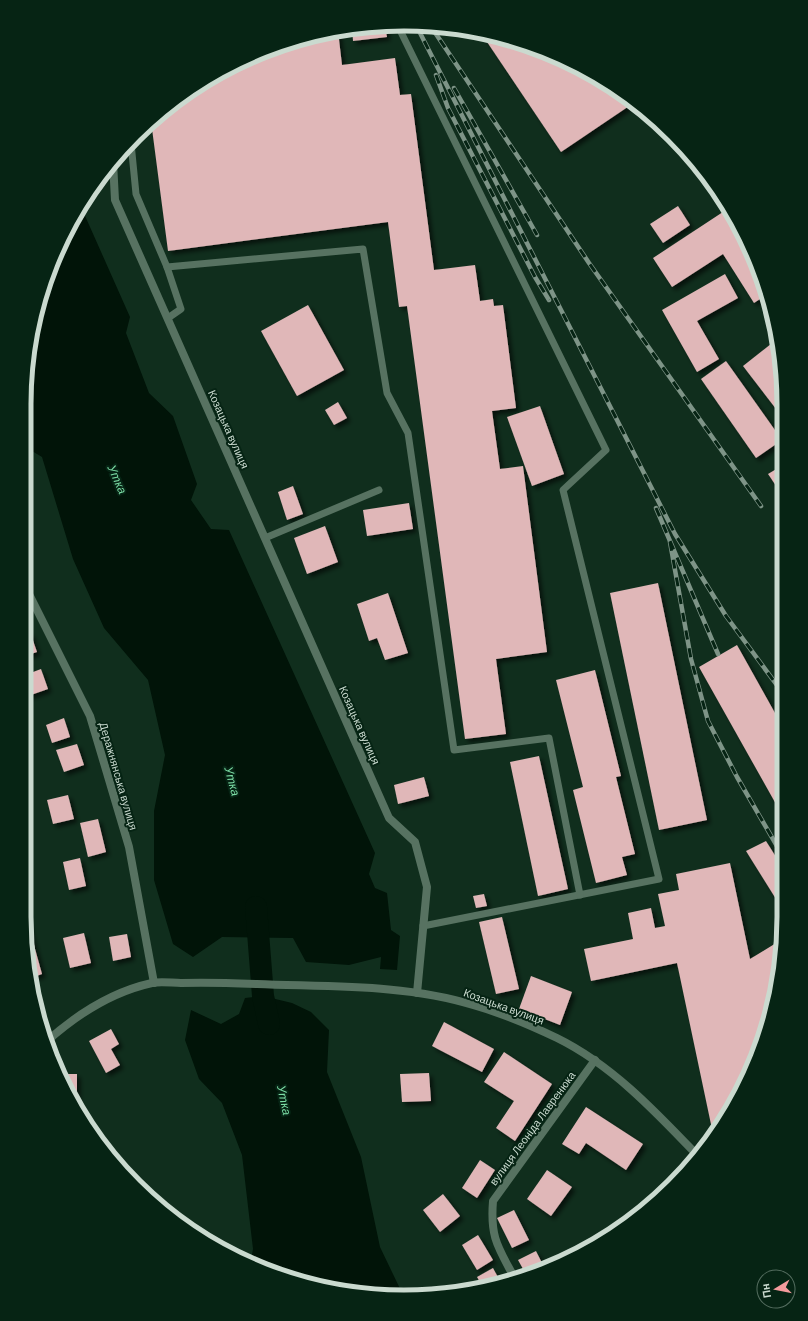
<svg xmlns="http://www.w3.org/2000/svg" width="808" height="1321" viewBox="0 0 808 1321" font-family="Barlow,sans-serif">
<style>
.water{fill:#011408}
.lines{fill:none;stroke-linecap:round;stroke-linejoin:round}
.river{stroke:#011408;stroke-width:22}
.building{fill:#e0b7b8;filter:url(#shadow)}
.lane{stroke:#577261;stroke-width:7}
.street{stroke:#577261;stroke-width:8}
.rail-casing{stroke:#7e9487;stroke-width:4.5}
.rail{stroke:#062414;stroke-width:3;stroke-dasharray:9;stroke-linecap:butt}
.labels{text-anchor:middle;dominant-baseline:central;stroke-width:4;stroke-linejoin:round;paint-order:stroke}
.street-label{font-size:11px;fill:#cadacf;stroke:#062414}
.water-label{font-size:12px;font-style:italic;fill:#7cdda5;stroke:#062414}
.rim{fill:none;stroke:#cadacf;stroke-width:5}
</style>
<defs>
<filter id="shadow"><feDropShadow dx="3.5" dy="3.5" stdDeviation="2" flood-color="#0009"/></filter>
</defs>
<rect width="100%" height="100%" fill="#102e1d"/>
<g class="water">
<polygon points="82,209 130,317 126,333 149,393 173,416 197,484 191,500 211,529 229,530 375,853 369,874 375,888 387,893 391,930 400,936 397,970 380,969 381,957 349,965 306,962 293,938 222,937 193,957 173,944 154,880 154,811 165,755 148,680 104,628 73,559 42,457 27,448 27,355 53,259"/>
<polygon points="263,996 292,1003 311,1012 329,1030 327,1072 361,1157 380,1247 404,1297 282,1277 251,1260 253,1249 242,1155 222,1103 199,1079 185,1040 191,1010 221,1024 239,1014 245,998"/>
</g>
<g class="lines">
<polyline class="river" points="256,907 263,996 269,1024"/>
</g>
<g class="building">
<polygon points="385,26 387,37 353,41 352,28"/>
<polygon points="338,31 342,65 395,58 400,95 411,94 434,270 475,265 480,301 493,299 494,306 503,305 516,408 492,411 500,469 523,466 547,652 496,659 506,734 465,739 407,306 399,307 388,222 168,251 151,121 162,119 161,113 214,75 282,44"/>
<polygon points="481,33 502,37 572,63 635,102 561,152"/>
<polygon points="678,206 690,225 663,243 650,224"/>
<polygon points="729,208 764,282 766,295 754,303 723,254 672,287 653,258"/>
<polygon points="725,274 738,298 697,321 719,359 697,372 662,310"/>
<polygon points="308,305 344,370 297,396 261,331"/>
<polygon points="776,340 783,379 783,418 743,366"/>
<polygon points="726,361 782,440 756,458 701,379"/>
<polygon points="338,402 347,418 334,425 325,410"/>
<polygon points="540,406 564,474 532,486 507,417"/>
<polygon points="783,465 783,496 768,474"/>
<polygon points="293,486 303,514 287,520 278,492"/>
<polygon points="409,503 413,529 367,536 363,510"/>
<polygon points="325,526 338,562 307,574 294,538"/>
<polygon points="658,583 707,820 659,830 610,593"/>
<polygon points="388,593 408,653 385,660 377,638 369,641 357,604"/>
<polygon points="30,632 37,652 25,656 26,634"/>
<polygon points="737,645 780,722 782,721 781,813 699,667"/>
<polygon points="41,669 48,689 28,696 25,688 25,675"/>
<polygon points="595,670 621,776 616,777 635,854 622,857 627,875 596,883 573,790 583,787 556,680"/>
<polygon points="64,718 70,737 52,743 46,725"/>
<polygon points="77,744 84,765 64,772 56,750"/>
<polygon points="539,756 568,889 538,896 510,762"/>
<polygon points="424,777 429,796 398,804 394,785"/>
<polygon points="68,795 74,819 53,824 47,800"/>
<polygon points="98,819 106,852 88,857 80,823"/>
<polygon points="766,841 781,865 781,907 746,851"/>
<polygon points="80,858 86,886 69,890 63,862"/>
<polygon points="730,863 750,959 781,940 781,966 755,1062 717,1128 712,1129 677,963 591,981 584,949 633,939 628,913 651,908 655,928 665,926 658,894 679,890 676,874"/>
<polygon points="484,894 487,906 476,908 473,896"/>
<polygon points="502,917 519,989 496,994 479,922"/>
<polygon points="27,920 42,974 34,977 25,921"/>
<polygon points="84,933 91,963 70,968 63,938"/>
<polygon points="127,934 131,957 113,961 109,937"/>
<polygon points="531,976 572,992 560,1025 519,1009"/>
<polygon points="444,1022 494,1049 482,1072 432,1046"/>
<polygon points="111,1029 119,1044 111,1049 120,1065 106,1073 89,1041"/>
<polygon points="504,1052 552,1084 515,1141 496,1128 514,1101 484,1082"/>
<polygon points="429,1073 431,1101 402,1102 400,1074"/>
<polygon points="63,1074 77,1074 77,1100"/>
<polygon points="586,1107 643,1144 626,1170 586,1143 579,1154 562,1144"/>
<polygon points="480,1160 495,1170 477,1198 462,1188"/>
<polygon points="680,1169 682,1172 652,1202 648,1197"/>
<polygon points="547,1170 572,1187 551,1216 527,1199"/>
<polygon points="443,1194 460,1216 440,1232 423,1210"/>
<polygon points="514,1210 529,1240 512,1248 497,1218"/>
<polygon points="478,1235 493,1260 477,1270 462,1245"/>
<polygon points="536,1251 544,1267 527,1276 518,1260"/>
<polygon points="493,1268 500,1281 481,1284 477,1277"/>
</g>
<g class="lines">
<g class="lane">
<polyline points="398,26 606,450 563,490 659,879 423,926"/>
<polyline points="131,143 136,194 167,267 181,309 168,318"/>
<polyline points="167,267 363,249 387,393 408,433 454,750 549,738 580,895"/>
<polyline points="265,538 379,490"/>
</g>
<g class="street">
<polyline points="113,162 115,200 389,818 415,842 427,887 417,993"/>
<polyline points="26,588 90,716 129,847 154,983"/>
<path d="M46 1042C76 1015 111 992 152 983 161 981 172 983 181 983 206 982 232 983 257 984 327 987 406 984 473 1005 501 1013 530 1025 557 1038 612 1065 656 1112 698 1156"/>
<path d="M515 1279C498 1247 490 1238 493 1201L595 1060"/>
</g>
<defs>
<g id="rail">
<polyline points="416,25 675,534 726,616 782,692"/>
<polyline points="430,25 589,263 761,506"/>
<polyline points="436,75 448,108 535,277 549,300"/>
<polyline points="454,88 537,235"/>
<polyline points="656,508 718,654"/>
<polyline points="670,542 691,659 708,721 737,777 781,853"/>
</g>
</defs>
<use href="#rail" class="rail-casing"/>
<use href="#rail" class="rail"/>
</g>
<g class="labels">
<g class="street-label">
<text transform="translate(229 429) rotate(66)">Козацька вулиця</text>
<text transform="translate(360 725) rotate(66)">Козацька вулиця</text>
<text transform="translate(119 776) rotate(74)">Деражнянська вулиця</text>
<text transform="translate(504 1006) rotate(20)">Козацька вулиця</text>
<text transform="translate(532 1128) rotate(-54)">вулиця Леоніда Лавренюка</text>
</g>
<g class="water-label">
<text transform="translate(118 479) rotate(66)">Утка</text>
<text transform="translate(233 781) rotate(75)">Утка</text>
<text transform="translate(285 1100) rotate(78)">Утка</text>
</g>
</g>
<path d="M0 0H808V1321H0ZM404 31H404A373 373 0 0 1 777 404V917A373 373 0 0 1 404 1290H404A373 373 0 0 1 31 917V404A373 373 0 0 1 404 31Z" fill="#062414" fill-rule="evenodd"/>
<path class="rim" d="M404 31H404A373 373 0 0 1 777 404V917A373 373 0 0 1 404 1290H404A373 373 0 0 1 31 917V404A373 373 0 0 1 404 31Z"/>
<g transform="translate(776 1289) rotate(260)"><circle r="19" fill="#062414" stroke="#546d5f"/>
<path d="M0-3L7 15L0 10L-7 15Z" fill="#f59b9d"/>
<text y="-6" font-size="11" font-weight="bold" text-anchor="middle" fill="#cadacf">Пн</text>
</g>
</svg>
